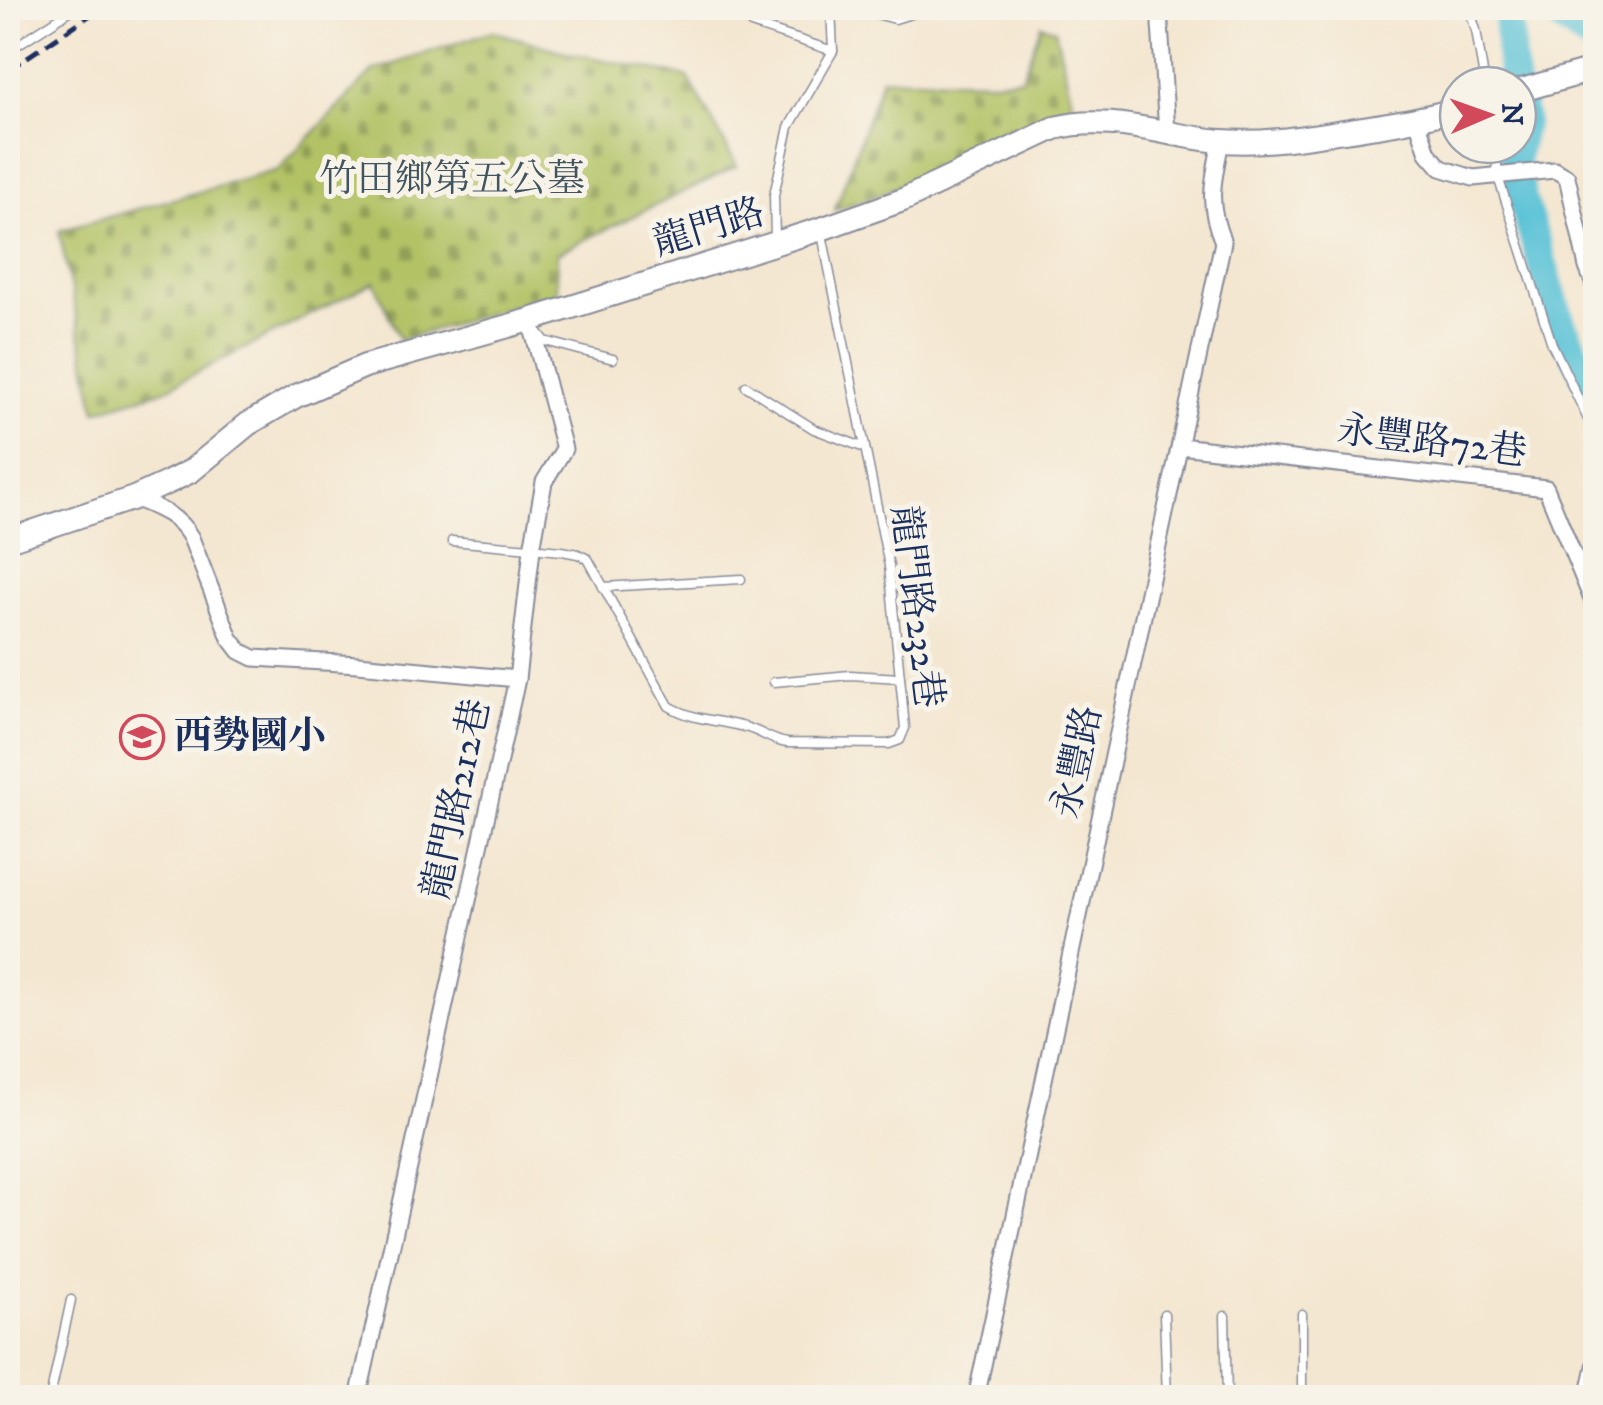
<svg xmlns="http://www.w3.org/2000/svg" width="1603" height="1405" viewBox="0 0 1603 1405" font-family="'IM FELL DW Pica','Noto Serif TC',serif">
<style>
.cemetery{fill:url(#cemetery-stones);stroke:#667862;stroke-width:2.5}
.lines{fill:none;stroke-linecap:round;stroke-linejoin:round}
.canal{stroke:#5ac2d7;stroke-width:18}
.river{stroke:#5ac2d7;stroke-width:30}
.lane-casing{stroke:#888b98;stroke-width:11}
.street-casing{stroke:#888b98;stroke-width:19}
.secondary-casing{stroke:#888b98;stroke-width:26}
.lane{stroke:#fff;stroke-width:8}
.street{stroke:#fff;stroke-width:15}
.secondary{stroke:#fff;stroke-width:22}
.rail{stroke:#1b2f5e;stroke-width:5;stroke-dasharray:15 8;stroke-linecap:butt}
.labels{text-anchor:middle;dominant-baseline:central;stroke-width:10;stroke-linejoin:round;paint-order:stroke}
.park-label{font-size:38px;fill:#415460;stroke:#f7f3e8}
.street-label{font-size:38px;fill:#1b2f5e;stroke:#f7f3e8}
.poi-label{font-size:38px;font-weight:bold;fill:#1b2f5e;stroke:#f7f3e8;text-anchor:start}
</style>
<defs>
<pattern id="cemetery-stones" width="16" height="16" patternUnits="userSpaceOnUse" patternTransform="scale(2.5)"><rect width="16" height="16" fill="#b2c265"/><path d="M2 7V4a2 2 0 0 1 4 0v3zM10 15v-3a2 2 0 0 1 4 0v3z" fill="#909e56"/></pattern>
</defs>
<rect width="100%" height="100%" fill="#f7f3e8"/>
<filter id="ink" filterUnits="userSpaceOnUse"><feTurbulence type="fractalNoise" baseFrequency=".01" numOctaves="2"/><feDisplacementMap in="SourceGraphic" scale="20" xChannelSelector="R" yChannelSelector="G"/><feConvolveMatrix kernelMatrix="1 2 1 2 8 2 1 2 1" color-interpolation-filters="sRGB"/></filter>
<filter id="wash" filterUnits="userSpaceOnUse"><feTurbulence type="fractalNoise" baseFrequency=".0048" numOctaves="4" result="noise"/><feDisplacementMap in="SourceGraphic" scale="40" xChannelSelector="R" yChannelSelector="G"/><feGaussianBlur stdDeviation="2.25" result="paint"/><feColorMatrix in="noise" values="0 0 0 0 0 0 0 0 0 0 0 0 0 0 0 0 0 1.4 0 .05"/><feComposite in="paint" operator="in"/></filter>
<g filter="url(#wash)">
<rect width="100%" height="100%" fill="#f4e7d1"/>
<g class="cemetery">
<polygon points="1041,25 1055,29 1074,109 878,195 835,210 882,78 992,81 1022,78"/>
<polygon points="492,31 565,52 688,77 737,166 557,253 557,293 400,340 374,282 161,391 96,411 59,231 278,170 373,71"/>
</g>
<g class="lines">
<polyline class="canal" points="1538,8 1588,45 1596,54"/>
<g class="river">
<polyline points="1508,8 1511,63 1515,85"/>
<polyline points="1518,97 1523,120 1518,142"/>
<polyline points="1517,145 1514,159 1522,199 1561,324 1596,395"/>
</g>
</g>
</g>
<g filter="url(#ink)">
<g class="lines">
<defs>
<g id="lane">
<polyline points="760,8 751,24 833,51"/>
<polyline points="854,8 895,19 930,8"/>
<polyline points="1469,8 1476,30 1485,85"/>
<polyline points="8,51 73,9"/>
<polyline points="1495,145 1498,177 1552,344 1596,436"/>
<polyline points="775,239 774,195 789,127 833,51 831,8"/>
<polyline points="538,332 545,341 613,359"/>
<polyline points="746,386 814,429 865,448"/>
<path d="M452 541 562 551 578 554 588 559 669 706C694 721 721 720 748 728 762 732 772 741 787 743L889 744 900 740 905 728 889 566 822 234"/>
<polyline points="603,587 741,579"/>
<polyline points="774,682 850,675 900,678"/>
<polyline points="1164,1314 1167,1398"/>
<polyline points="1302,1314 1302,1398"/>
<polyline points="1225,1316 1227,1398"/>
<polyline points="50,1398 71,1300"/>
</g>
<g id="street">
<polyline points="1159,8 1167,133"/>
<polyline points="1417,120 1428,153 1441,168 1473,178 1555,170 1567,177 1587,267 1596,290"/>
<polyline points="1180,446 1546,488 1596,609"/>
<path d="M134 498C158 508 178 515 191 538L230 638 240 651 254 658 358 664 517 679"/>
<polyline points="358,1398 517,679 532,549 544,482 564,449 530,320"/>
<path d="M976 1398 1223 242C1206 202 1213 182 1221 141"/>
<polyline points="1588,1398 1596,1362"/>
</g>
<g id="secondary">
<polyline points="1518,91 1596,69"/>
<path d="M8 540 134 498 167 483 191 471 248 424 296 396 365 366 530 320 821 229 903 200 1055 128C1111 113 1167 137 1222 141 1261 144 1300 138 1337 132 1378 126 1418 120 1458 109"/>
</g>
</defs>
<use href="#lane" class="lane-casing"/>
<use href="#street" class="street-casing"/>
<use href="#secondary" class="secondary-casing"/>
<use href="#lane" class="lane"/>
<use href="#street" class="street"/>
<use href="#secondary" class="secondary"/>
<polyline class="rail" points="8,70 101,8"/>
</g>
</g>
<defs>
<symbol id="school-ring" viewBox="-11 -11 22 22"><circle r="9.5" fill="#f7f3e8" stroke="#d1495b" stroke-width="1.5"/><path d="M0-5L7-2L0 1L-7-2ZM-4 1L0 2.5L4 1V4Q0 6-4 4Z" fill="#d1495b"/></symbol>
</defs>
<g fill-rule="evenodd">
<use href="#school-ring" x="117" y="712" width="50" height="50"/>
</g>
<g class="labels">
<g class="park-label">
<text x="452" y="180">竹田鄉第五公墓</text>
</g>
<g class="street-label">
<text transform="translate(709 228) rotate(-17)">龍門路</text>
<text transform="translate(1432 442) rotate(7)">永豐路72巷</text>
<text transform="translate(916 607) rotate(83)">龍門路232巷</text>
<text transform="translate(1078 762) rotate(-78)">永豐路</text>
<text transform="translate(457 799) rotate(-78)">龍門路212巷</text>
</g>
<g class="poi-label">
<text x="174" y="737">西勢國小</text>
</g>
</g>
<rect width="1603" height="1405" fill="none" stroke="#f7f3e8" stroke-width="40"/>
<g transform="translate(1488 115) rotate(88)"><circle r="48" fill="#f7f3e8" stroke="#9fa5b1" stroke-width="2.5"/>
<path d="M0-8L18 38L0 25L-18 38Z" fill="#d1495b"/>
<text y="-15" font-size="28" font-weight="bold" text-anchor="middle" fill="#1b2f5e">N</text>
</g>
</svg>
